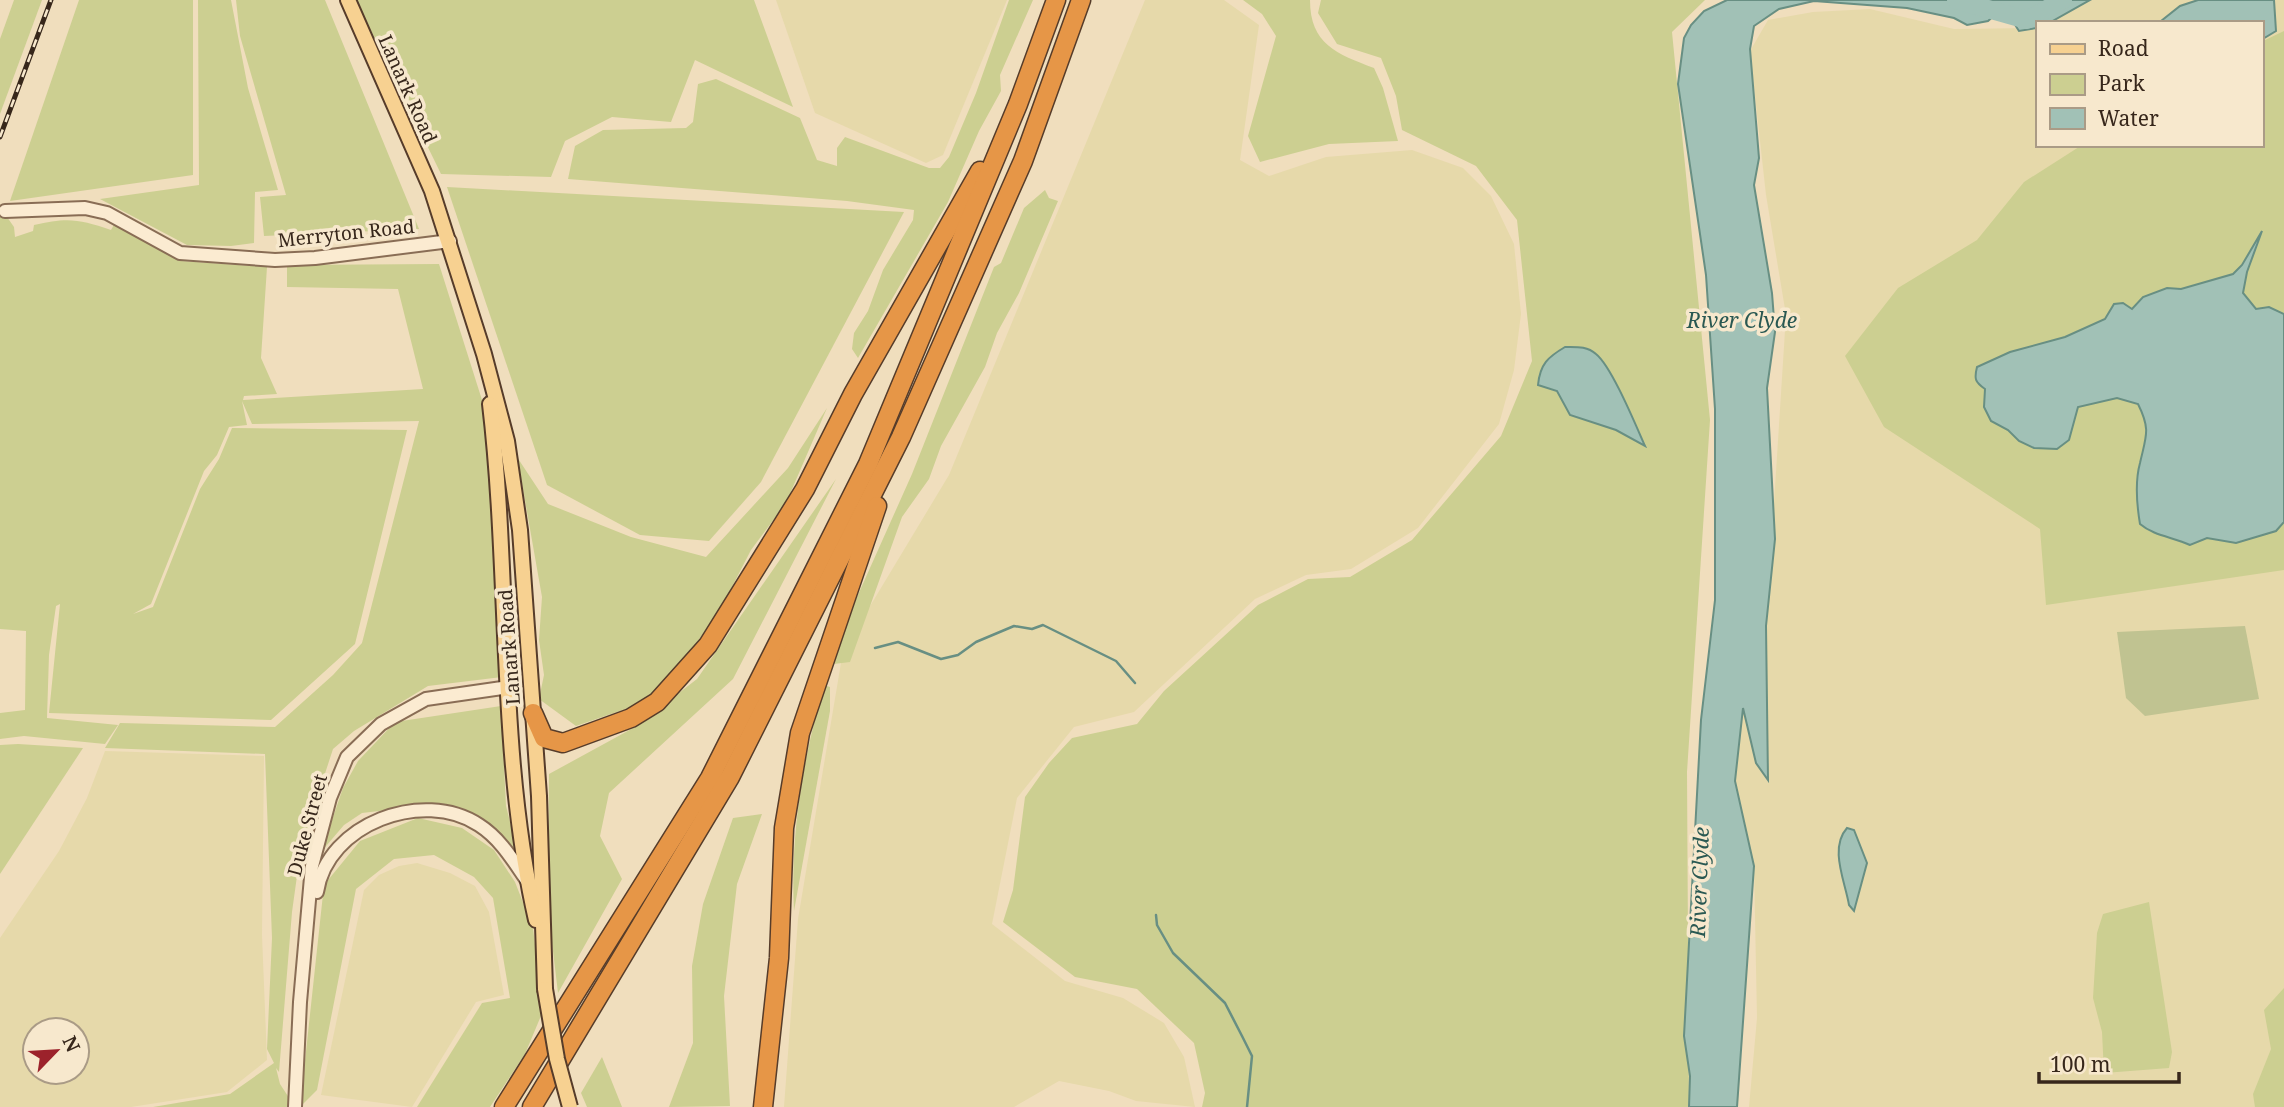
<svg xmlns="http://www.w3.org/2000/svg" width="2284" height="1107" viewBox="0 0 2284 1107" font-family="'Noto Serif',serif">
<style>
.farmland{fill:#e6d9aa;fill-rule:evenodd}
.green{fill:#cccf91}
.cemetery{fill:#c0c391}
.water{fill:#a1c1b6;stroke:#688f83;stroke-width:2}
.lines{fill:none;stroke-linecap:round;stroke-linejoin:round}
.stream{stroke:#688f83;stroke-width:2.5}
.river{stroke:#a1c1b6;stroke-width:18}
.minor-casing{stroke:#896d55;stroke-width:16}
.major-casing{stroke:#563c2a;stroke-width:18}
.highway-casing{stroke:#563c2a;stroke-width:21}
.minor{stroke:#fbebd1;stroke-width:12}
.major{stroke:#f7d191;stroke-width:14}
.highway{stroke:#e69647;stroke-width:18}
.rail-casing{stroke:#37271b;stroke-width:5}
.rail{stroke:#f7e8cd;stroke-width:2.5;stroke-dasharray:8;stroke-linecap:butt}
.major-bridge-casing{stroke:#563c2a;stroke-width:18;stroke-linecap:butt}
.major-bridge{stroke:#f7d191;stroke-width:14}
.labels{text-anchor:middle;dominant-baseline:central;stroke-width:7;stroke-linejoin:round;paint-order:stroke}
.street-label{font-size:19px;fill:#37271b;stroke:#f7e8cd}
.water-label{font-size:21px;font-style:italic;fill:#295852;stroke:#f7e8cd}
</style>
<rect width="100%" height="100%" fill="#f0debd"/>
<g class="farmland">
<polygon points="776,0 1007,0 943,155 926,163 815,113"/>
<polygon points="1145,0 1224,0 1259,25 1240,160 1269,176 1326,157 1412,150 1463,168 1491,196 1514,244 1521,314 1514,370 1499,424 1418,528 1351,569 1306,575 1255,599 1134,712 1074,727 1017,798 992,924 1065,981 1123,998 1164,1023 1184,1057 1195,1107 1136,1101 1109,1091 1059,1081 1014,1107 784,1107 798,919 843,651 949,475"/>
<polygon points="2083,0 2284,0 2284,1107 1749,1107 1757,1018 1754,866 1735,781 1743,705 1756,763 1768,779 1766,629 1786,315 1766,195 1750,51 1768,20 1813,12 1870,9 1954,29 2037,28 2037,145 2261,145 2261,23 2047,23"/>
<path d="M105 751 264 756 262 935 267 1060 227 1092 131 1107H0V938L59 851 87 798ZM35 1030H77V1072H35Z"/>
<polygon points="417,863 450,873 475,886 489,912 504,995 476,1002 412,1107 321,1095 364,890 379,875 399,866"/>
</g>
<g class="green">
<polygon points="14,0 42,0 0,114 0,39"/>
<polygon points="79,0 193,0 193,175 10,201"/>
<polygon points="198,0 231,0 248,88 278,190 255,192 254,243 231,246 187,245 100,199 199,185"/>
<polygon points="236,0 325,0 419,229 264,236 260,197 286,195 240,36"/>
<polygon points="356,0 754,0 793,107 695,60 671,122 612,117 565,141 551,177 441,174"/>
<polygon points="1009,0 1033,0 1000,75 1001,91 979,131 948,202 858,358 852,349 854,333 868,311 883,270 913,220 914,210 847,201 568,179 575,146 603,130 686,128 693,122 698,84 716,79 800,118 817,160 837,166 837,148 845,137 929,168 940,168 949,157 976,93"/>
<path d="M1243 0H1310C1310 44 1337 54 1374 68L1383 88 1398 141 1329 144 1260 162 1248 136 1276 36 1262 14Z"/>
<polygon points="1321,0 1705,0 1672,32 1710,420 1687,772 1689,1107 1202,1107 1205,1093 1194,1043 1137,989 1075,977 1003,922 1013,890 1025,797 1049,763 1072,738 1137,724 1164,691 1258,605 1308,579 1350,577 1412,540 1501,436 1532,361 1517,220 1476,166 1402,130 1396,96 1381,58 1337,44 1318,13"/>
<polygon points="2284,31 2284,570 2046,605 2040,529 1884,427 1845,356 1898,288 1977,240 2024,182 2082,145 2261,145 2261,42"/>
<polygon points="447,187 904,212 761,482 709,541 640,535 547,485"/>
<polygon points="1045,190 1049,198 1058,201 1019,293 997,333 985,367 941,446 929,479 902,517 850,662 834,664 853,606 912,474 994,267 1001,263 1024,208"/>
<path d="M0 217H7L14 227 15 237 33 231 34 225C67 217 80 219 111 230L115 223 181 261 267 267 261 358 277 394 244 396 243 400 423 389 398 289 287 287V265L439 264 494 438 502 677 428 686 354 731 333 749 301 847 292 912 279 1072 276 1068 280 1084 295 1107H153L230 1094 274 1063 267 1049 272 938 265 754 105 748 120 723 275 727 333 675 362 643 419 421 252 424 242 401 247 425 229 427 217 455 204 471 151 604 133 614 153 607 200 489 219 459 232 428 407 430 355 644 271 720 49 713 60 604 56 606 49 655 47 718 118 725 105 744 24 736 0 739V713L25 710 26 631 0 629Z"/>
<polygon points="827,408 786,503 751,550 719,612 684,660 643,703 576,726 539,699 544,675 539,640 542,597 514,438 517,457 548,504 631,537 706,557 788,468"/>
<polygon points="836,479 733,679 609,793 600,836 622,879 558,993 548,909 549,774 635,727 697,679"/>
<path d="M824 685 830 687V711L794 911C790 834 803 759 824 685Z"/>
<polygon points="501,706 506,806 521,865 483,822 422,806 362,813 344,825 321,852 343,788 358,761 395,722"/>
<polygon points="18,744 83,748 0,874 0,745"/>
<polygon points="762,814 737,884 724,996 730,1106 669,1107 693,1043 692,966 703,904 733,818"/>
<polygon points="418,818 462,828 494,850 515,882 533,928 543,1011 525,1054 490,1107 417,1107 482,1003 510,998 493,898 474,877 434,855 394,859 356,889 317,1090 300,1107 324,885 360,841"/>
<polygon points="2149,902 2172,1052 2169,1068 2104,1073 2102,1032 2093,998 2097,933 2103,914"/>
<polygon points="2284,988 2284,1107 2255,1107 2253,1094 2271,1049 2264,1010"/>
<polygon points="602,1057 622,1107 587,1107 581,1093"/>
</g>
<polygon class="cemetery" points="2245,626 2259,699 2145,716 2126,698 2117,632"/>
<g class="water">
<polygon points="1727,0 2090,0 2049,23 2037,23 2037,28 2019,31 2008,14 1997,13 1988,21 1967,25 1954,18 1907,8 1814,1 1779,9 1754,26 1750,49 1759,158 1754,185 1772,293 1775,332 1767,388 1775,539 1766,626 1768,780 1756,763 1743,708 1735,781 1754,866 1737,1107 1689,1107 1690,1076 1684,1036 1701,720 1715,600 1715,409 1706,275 1678,84 1684,38 1691,25 1704,11"/>
<polygon points="2198,0 2274,0 2276,31 2261,40 2261,23 2161,21 2180,6"/>
<path d="M2262 231 2247 272 2243 293 2256 309 2269 307 2284 314V522L2276 531 2236 543 2207 538 2190 545C2173 537 2154 536 2140 524 2137 506 2135 481 2140 463 2146 436 2151 430 2138 404L2117 398 2078 407 2069 440 2057 449 2034 448 2019 441 2008 430 1991 421 1984 407 1985 389C1975 382 1974 379 1977 367L2010 352 2065 337 2105 319 2114 304 2123 303 2132 309 2143 297 2167 288 2181 289 2233 274 2242 265Z"/>
<path d="M1565 347C1577 347 1587 346 1596 354 1612 367 1636 426 1645 446L1616 430 1570 415 1557 391 1538 385C1540 364 1548 357 1565 347Z"/>
<path d="M1847 828 1854 830 1867 863 1854 911 1849 905C1845 881 1829 848 1847 828Z"/>
</g>
<g class="lines">
<g class="stream">
<polyline points="875,648 898,642 941,659 958,655 976,642 1014,626 1032,629 1043,625 1116,661 1135,683"/>
<polyline points="1156,915 1157,925 1173,953 1225,1003 1242,1036 1252,1056 1247,1107"/>
</g>
<polyline class="river" points="1956,0 2027,20 2063,0"/>
<defs>
<g id="minor">
<polyline points="5,211 85,208 107,213 180,253 275,260 315,258 450,241"/>
<path d="M317 892C327 824 423 788 479 825 501 839 514 862 528 882"/>
<polyline points="295,1107 300,1002 312,866 330,798 347,757 381,724 426,699 509,687"/>
</g>
<g id="major">
<polyline points="348,0 432,191 484,354 507,441 520,530 539,796 545,989"/>
<path d="M490 404C510 573 498 754 536 920"/>
</g>
<g id="highway">
<polyline points="533,713 544,738 563,743 631,718 657,702 708,645 805,489 853,394 980,171"/>
<polyline points="504,1107 710,778 868,464 1018,104 1056,0"/>
<polyline points="532,1107 730,777 901,437 1023,161 1081,0"/>
<polyline points="763,1107 779,958 784,828 800,733 877,506"/>
</g>
</defs>
<use href="#minor" class="minor-casing"/>
<use href="#major" class="major-casing"/>
<use href="#highway" class="highway-casing"/>
<use href="#minor" class="minor"/>
<use href="#major" class="major"/>
<use href="#highway" class="highway"/>
<defs>
<polyline id="rail" points="0,137 51,0"/>
</defs>
<use href="#rail" class="rail-casing"/>
<use href="#rail" class="rail"/>
<defs>
<polyline id="major-bridge" points="545,989 557,1059 570,1107"/>
</defs>
<use href="#major-bridge" class="major-bridge-casing"/>
<use href="#major-bridge" class="major-bridge"/>
</g>
<g class="labels">
<g class="street-label">
<text transform="translate(408 89) rotate(66)">Lanark Road</text>
<text transform="translate(346 233) rotate(-6)">Merryton Road</text>
<text transform="translate(509 647) rotate(-94)">Lanark Road</text>
<text transform="translate(307 825) rotate(-75)">Duke Street</text>
</g>
<g class="water-label">
<text x="1742" y="320">River Clyde</text>
<text transform="translate(1699 882) rotate(-88)">River Clyde</text>
</g>
</g>
<rect x="2036" y="21" width="228" height="126" fill="#f7e8cd" stroke="#aa9b86" stroke-width="2"/>
<rect x="2050" y="44" width="35" height="10" fill="#f7d191" stroke="#aa9b86" stroke-width="2"/>
<text x="2098" y="56" font-size="21" fill="#37271b">Road</text>
<rect x="2050" y="74" width="35" height="21" fill="#cccf91" stroke="#aa9b86" stroke-width="2"/>
<text x="2098" y="91" font-size="21" fill="#37271b">Park</text>
<rect x="2050" y="108" width="35" height="21" fill="#a1c1b6" stroke="#aa9b86" stroke-width="2"/>
<text x="2098" y="126" font-size="21" fill="#37271b">Water</text>
<g transform="translate(56 1051) rotate(65)"><circle r="33" fill="#f7e8cd" stroke="#aa9b86" stroke-width="2"/>
<path d="M0-5L12 26L0 18L-12 26Z" fill="#9c222b"/>
<text y="-10" font-size="19" font-weight="bold" text-anchor="middle" fill="#37271b">N</text>
</g>
<path d="M2039 1072v10h140v-10" fill="none" stroke="#37271b" stroke-width="3.5"/>
<text x="2050" y="1072" font-size="21" fill="#37271b" stroke="#f7e8cd" stroke-width="5" paint-order="stroke">100 m</text>
</svg>
